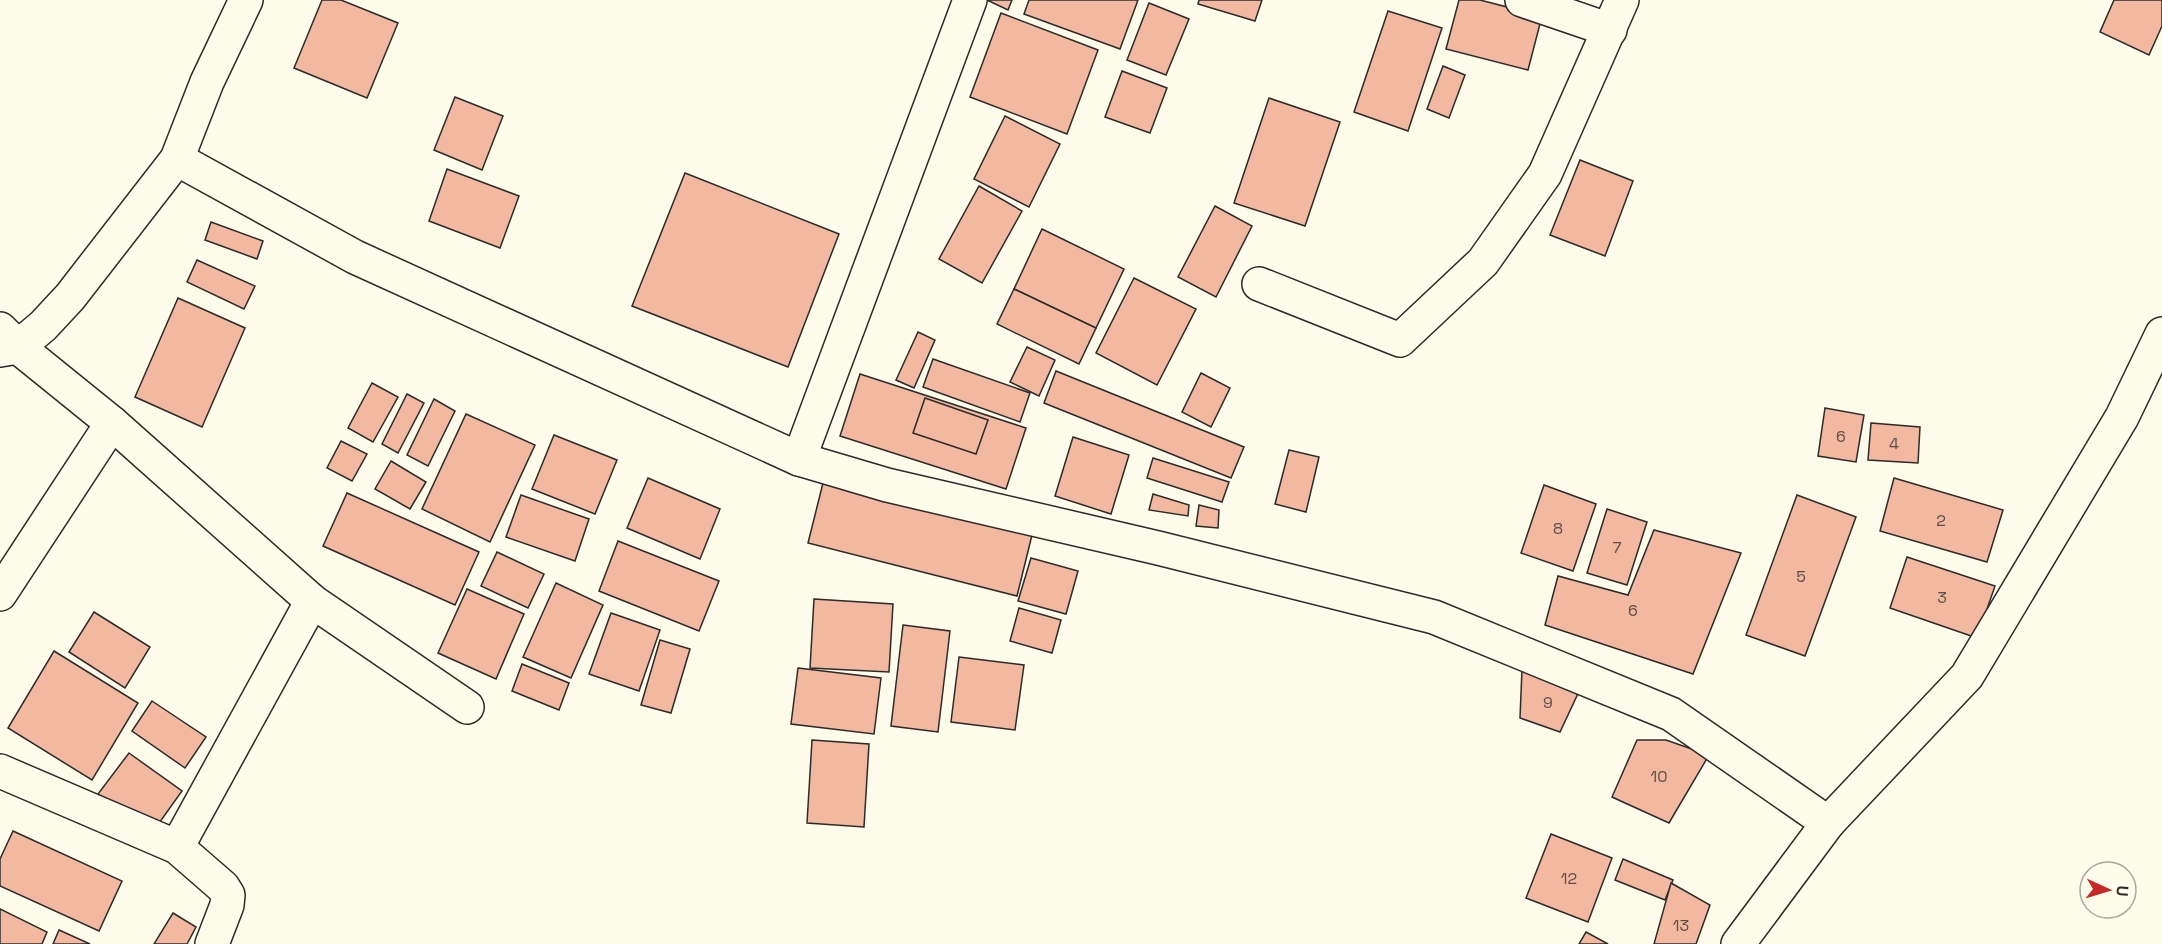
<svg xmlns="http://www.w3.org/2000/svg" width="2162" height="944" viewBox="0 0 2162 944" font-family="'Space Grotesk',sans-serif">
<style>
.building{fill:#f2b8a0;stroke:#2b2b2b;stroke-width:1.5}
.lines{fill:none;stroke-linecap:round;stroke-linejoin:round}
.street-casing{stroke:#2b2b2b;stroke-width:36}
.street{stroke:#fdfbea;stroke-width:33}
.labels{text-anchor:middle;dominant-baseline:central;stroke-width:4.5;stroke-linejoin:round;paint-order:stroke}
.number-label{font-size:16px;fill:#5d4e48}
</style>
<rect width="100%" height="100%" fill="#fdfbea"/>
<g class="building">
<polygon points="322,0 341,0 398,23 367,98 294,68"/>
<polygon points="987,0 1012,0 1008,10"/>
<polygon points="1029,0 1138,0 1120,49 1024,14"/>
<polygon points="1199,0 1262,0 1255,21 1198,4"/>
<polygon points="1459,0 1480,0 1542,16 1528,70 1446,49"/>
<polygon points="2114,0 2162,0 2162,26 2149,55 2100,32"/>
<polygon points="1149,3 1189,19 1166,75 1127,60"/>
<polygon points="1388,11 1442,28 1408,131 1354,112"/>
<polygon points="1001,13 1098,50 1067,134 970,97"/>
<polygon points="1443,66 1465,75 1449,118 1427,109"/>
<polygon points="1122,71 1167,88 1150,133 1105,117"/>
<polygon points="455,97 503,116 482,170 434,150"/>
<polygon points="1269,98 1340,122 1305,226 1234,203"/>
<polygon points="1005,116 1060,144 1029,207 974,179"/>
<polygon points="1580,160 1633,181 1605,256 1550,235"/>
<polygon points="447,169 519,196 500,248 429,221"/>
<polygon points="685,173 839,234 788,367 632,306"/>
<polygon points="979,186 1022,211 982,283 939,259"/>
<polygon points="1215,206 1252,226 1216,297 1178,277"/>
<polygon points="211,222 263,241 257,259 205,240"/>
<polygon points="1042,229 1124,269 1096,328 1014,289"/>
<polygon points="197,260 255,286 244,309 187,282"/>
<polygon points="1134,278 1196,309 1157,385 1096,353"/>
<polygon points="1014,289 1096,328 1079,364 997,324"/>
<polygon points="178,298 245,328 202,427 135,397"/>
<polygon points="918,332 935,340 914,388 896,380"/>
<polygon points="1027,347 1055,360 1039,396 1010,382"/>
<polygon points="933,359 1030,393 1020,422 923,387"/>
<polygon points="1056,371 1244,447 1231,478 1044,403"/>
<polygon points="1201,373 1230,388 1211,427 1182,412"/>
<polygon points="860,374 1026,428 1006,489 840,436"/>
<polygon points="372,383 398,397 373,442 348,428"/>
<polygon points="407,394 424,403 398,453 382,444"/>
<polygon points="925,398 988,420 976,454 913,433"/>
<polygon points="434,399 455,411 428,466 407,455"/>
<polygon points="1825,408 1864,415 1856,462 1818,456"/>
<polygon points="466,414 535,445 490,542 422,509"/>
<polygon points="1871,423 1920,427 1918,463 1868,460"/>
<polygon points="554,435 617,460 595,514 532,489"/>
<polygon points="1073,437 1129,455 1111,514 1055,496"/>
<polygon points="341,441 367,454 352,481 327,468"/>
<polygon points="1289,450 1319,457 1306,512 1275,504"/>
<polygon points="1153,458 1229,482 1222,502 1147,478"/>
<polygon points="391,461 426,482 410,509 375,489"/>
<polygon points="648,478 720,509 700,559 627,528"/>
<polygon points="1894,478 2003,510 1987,562 1880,531"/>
<polygon points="823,483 1032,535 1017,596 808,543"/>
<polygon points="1544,485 1596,504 1573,571 1521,553"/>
<polygon points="347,493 479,552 455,605 323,546"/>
<polygon points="1153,494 1189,505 1188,516 1149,510"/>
<polygon points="521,495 589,519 575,561 506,537"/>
<polygon points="1797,495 1856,517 1805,656 1746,635"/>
<polygon points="1199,505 1219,510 1218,528 1196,526"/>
<polygon points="1607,509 1647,522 1627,585 1587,573"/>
<polygon points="1654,530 1741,553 1693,674 1545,625 1558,576 1628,595"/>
<polygon points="618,541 719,581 699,631 599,591"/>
<polygon points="497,552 544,574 528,608 481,586"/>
<polygon points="1907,557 1995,586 1977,638 1890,608"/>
<polygon points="1031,558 1078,571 1066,614 1018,601"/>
<polygon points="556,583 603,605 571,678 523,657"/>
<polygon points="467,589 524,614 496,679 438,653"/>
<polygon points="814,599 893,604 889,672 810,668"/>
<polygon points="1019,608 1061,620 1052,653 1010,641"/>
<polygon points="94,612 150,647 125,688 69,652"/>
<polygon points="611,613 660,630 639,691 589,674"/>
<polygon points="903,625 950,631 938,732 891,726"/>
<polygon points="660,640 690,649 671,713 641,705"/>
<polygon points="54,651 138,703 92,780 8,728"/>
<polygon points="959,657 1024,665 1015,730 951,722"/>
<polygon points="522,664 569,683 559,710 512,691"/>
<polygon points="798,668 881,678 874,734 791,724"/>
<polygon points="1522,669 1582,685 1560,732 1520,718"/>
<polygon points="152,701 206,737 185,768 132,731"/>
<polygon points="812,740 869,744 864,827 807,823"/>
<polygon points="1637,740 1666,740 1709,755 1669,823 1612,797"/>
<polygon points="129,753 182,791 152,833 98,794"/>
<polygon points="13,831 122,881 99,931 0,886 0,859"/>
<polygon points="1551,834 1612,858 1588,922 1526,898"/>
<polygon points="1623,859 1673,880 1665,900 1615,880"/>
<polygon points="1671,883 1710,905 1696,944 1654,944"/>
<polygon points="0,909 47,932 42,944 0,944"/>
<polygon points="173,913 196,927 187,944 154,944"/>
<polygon points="59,930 90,944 53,944"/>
<polygon points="1586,932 1608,944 1579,944"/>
</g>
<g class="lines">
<defs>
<g id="street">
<polyline points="1522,0 1610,30"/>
<polyline points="177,159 355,257 799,459 887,485 1158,548 1434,617 1671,714 1828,823"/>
<polyline points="1259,284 1400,340 1483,262 1545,174 1622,0"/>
<polyline points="0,329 18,347 112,423 312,601 467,707"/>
<polyline points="0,350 18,347 43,326 70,297 177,159 207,82 246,0"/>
<polyline points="799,459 970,0"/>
<polyline points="0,594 112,423"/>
<polyline points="0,771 177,847 223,887 228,895 227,905 212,944"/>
<polyline points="177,847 312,601"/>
<polyline points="1738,944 1828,823 1967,676 2122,417 2162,334"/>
</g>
</defs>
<use href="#street" class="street-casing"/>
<use href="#street" class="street"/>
</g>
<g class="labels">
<g class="number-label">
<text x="1841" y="436">6</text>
<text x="1894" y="443">4</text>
<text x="1941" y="520">2</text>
<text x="1558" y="528">8</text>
<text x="1617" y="547">7</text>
<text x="1801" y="576">5</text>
<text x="1942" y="597">3</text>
<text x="1633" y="610">6</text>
<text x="1548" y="702">9</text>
<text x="1659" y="776">10</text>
<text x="1569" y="878">12</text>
<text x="1681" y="925">13</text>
</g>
</g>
<g transform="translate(2108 890) rotate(94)"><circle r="28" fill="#fdfbea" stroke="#a9a89e" stroke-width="1.5"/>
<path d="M0-4.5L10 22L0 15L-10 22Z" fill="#c62828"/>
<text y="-9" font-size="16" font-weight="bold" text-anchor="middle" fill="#2b2b2b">U</text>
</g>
</svg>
